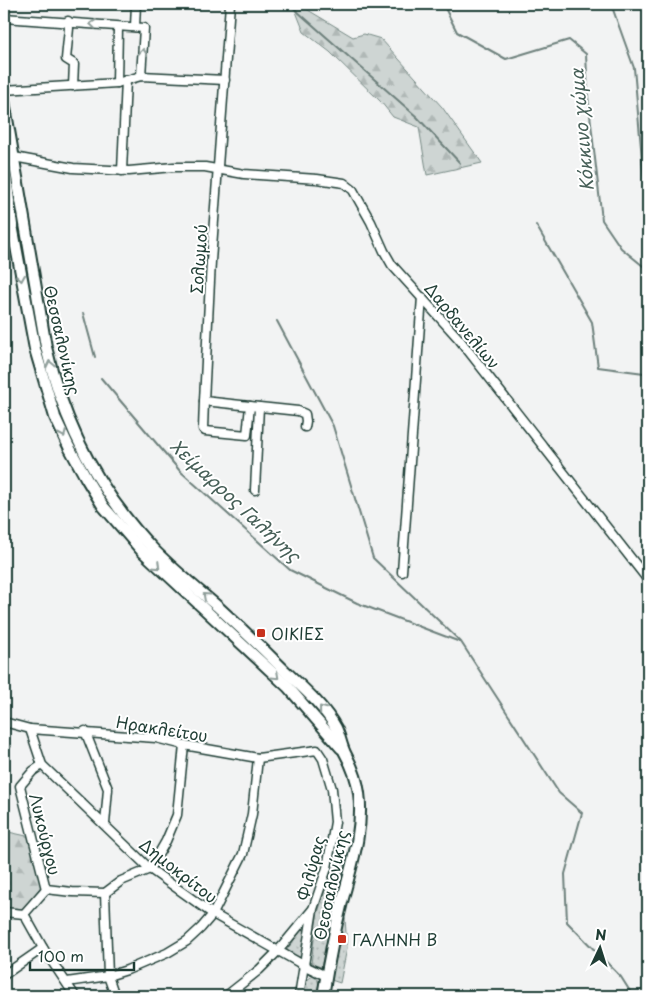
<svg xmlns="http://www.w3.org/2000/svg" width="652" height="1000" viewBox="0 0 652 1000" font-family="'Playpen Sans',sans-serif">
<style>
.grass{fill:url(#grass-dots);stroke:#768984}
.forest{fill:url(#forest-firs);stroke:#768984}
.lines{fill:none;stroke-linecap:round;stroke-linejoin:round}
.stream{stroke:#6d807b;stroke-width:2}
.minor-casing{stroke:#1f3d34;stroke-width:11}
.major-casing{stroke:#1f3d34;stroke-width:14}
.minor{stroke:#fff;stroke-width:8}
.major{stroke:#fff;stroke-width:10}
.oneway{stroke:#8f9e9a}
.poi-dot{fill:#c8321e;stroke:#fff;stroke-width:2}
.labels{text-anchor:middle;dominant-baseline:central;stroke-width:4;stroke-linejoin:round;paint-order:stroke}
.street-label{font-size:16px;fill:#1f3d34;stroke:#fff}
.poi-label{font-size:16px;fill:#1f3d34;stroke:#fff;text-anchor:start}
.water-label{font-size:18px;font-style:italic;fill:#465f57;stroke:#fff}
</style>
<defs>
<pattern id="grass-dots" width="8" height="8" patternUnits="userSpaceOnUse" patternTransform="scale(1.25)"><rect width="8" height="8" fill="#ced5d3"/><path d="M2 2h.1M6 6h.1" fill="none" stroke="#b0b8b6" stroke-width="1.8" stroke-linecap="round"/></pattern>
<pattern id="forest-firs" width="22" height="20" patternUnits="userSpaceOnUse" patternTransform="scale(1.25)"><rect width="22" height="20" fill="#ced5d3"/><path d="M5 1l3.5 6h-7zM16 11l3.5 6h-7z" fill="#b0b8b6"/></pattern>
</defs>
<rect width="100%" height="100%" fill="#f2f3f3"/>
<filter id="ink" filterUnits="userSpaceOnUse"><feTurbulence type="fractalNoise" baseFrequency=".02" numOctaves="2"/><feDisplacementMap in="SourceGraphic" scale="10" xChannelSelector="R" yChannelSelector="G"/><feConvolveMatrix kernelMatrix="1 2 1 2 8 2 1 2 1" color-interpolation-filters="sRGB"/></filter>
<g filter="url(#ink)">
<g class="grass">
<polygon points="336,854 348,856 321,967 311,964 317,916"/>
<polygon points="345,918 347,948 340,983 331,980 331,978 343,921"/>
<polygon points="308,921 303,959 286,951"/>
<path d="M314 975C321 981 318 988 317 996H304L307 980Z"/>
</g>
<g class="forest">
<polygon points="293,4 298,4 353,37 364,34 381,39 442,107 482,163 427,175 419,127 393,117 381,102 330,52 304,32"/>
<polygon points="4,831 31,837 45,880 22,915 4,912"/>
</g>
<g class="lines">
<g class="stream">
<polyline points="289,4 417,117 460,163"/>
<polyline points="443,4 457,32 506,59 569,40 586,54 588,97 602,220 621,248 648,270"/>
<polyline points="611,4 634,68 648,227"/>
<polyline points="536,225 592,322 598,367 644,373 648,371"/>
<polyline points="83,313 95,357"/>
<polyline points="277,321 333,426 373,558 461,642 559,793 582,813 565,874 567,922 621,977 633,996"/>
<polyline points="101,378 180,471 290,570 357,603 460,642"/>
<polyline points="4,754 11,746"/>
</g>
<defs>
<g id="minor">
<polyline points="230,4 211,261 204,401 298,411 305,414 306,421 305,427"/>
<polyline points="4,18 144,28 141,76"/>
<polyline points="68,21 69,28 66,59 74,64 73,86"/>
<polyline points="135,27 136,4"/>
<polyline points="117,83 118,27"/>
<polyline points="4,90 117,83 141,76 225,80"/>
<polyline points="14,157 73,168 129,171 174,167 205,167 244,174 317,179 344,183 353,190 371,222 384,251 392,265 459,339 648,580"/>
<polyline points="122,171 126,80"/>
<polyline points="204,401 203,429 205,431 247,435 250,406"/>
<polyline points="255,490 259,407"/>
<polyline points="402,572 422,297"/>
<polyline points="4,722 30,729 156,738 184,745 258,758 317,750 323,759 332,789 335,822 327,868 313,909 299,996"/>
<polyline points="30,729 42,765 150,869 213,914 305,966 326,976"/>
<polyline points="85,731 108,789 105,824"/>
<polyline points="42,765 33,771 20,786 46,889"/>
<polyline points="46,889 72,892 105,893 121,881 150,869 166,841 177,815 184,745"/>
<polyline points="105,893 108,976 115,996"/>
<polyline points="4,912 24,914"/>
<polyline points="24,914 43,948 75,996"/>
<polyline points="24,914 46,889"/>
<polyline points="4,975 43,948"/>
<polyline points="67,982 108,976 127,970 167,953 187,941 201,928 213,914 243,854 252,814 258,758"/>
<polyline points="226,996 259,970 278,951 312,910"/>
</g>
<g id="major">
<path d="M4 101 46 347C64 426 99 493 155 551 175 571 197 589 218 607 241 628 263 649 285 671 303 688 324 706 336 728 340 736 341 745 345 753 352 766 357 778 359 793 364 830 351 867 342 902 334 933 328 965 323 996"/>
<polyline points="4,160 12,225 35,349 55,417 69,447 86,478 103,506 142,551 288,687 341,748"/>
</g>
</defs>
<use href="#minor" class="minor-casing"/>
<use href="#major" class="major-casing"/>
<use href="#minor" class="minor"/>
<use href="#major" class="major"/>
</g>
<defs><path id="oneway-chevron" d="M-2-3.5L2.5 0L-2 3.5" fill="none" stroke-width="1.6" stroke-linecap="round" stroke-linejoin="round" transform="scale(1.25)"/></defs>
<g class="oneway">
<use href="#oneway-chevron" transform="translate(93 24) rotate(-174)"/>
<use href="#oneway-chevron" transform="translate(143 52) rotate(-85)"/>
<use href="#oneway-chevron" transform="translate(21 278) rotate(81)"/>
<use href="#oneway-chevron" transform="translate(50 364) rotate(-103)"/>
<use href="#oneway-chevron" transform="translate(63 434) rotate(66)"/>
<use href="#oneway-chevron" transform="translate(157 566) rotate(44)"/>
<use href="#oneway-chevron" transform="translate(206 596) rotate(-138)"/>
<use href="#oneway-chevron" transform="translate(276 676) rotate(43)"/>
<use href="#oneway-chevron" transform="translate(322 709) rotate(-129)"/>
</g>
</g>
<g class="poi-dot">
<rect x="256" y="628" width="10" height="10" rx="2.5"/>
<rect x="337" y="934" width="10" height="10" rx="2.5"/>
</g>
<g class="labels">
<g class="street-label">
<text transform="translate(198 259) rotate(-86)">Σολωμού</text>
<text transform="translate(463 325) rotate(50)">Δαρδανελίων</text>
<text transform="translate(63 340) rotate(77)">Θεσσαλονίκης</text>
<text transform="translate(162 728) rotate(9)">Ηρακλείτου</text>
<text transform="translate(46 834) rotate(76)">Λυκούργου</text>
<text transform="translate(310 868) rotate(-75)">Φιλύρας</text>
<text transform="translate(179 870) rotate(38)">Δημοκρίτου</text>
<text transform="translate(330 885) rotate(-78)">Θεσσαλονίκης</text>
</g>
<g class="poi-label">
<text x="271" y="633">ΟΙΚΙΕΣ</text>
<text x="352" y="939">ΓΑΛΗΝΗ Β</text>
</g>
<g class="water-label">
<text transform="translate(581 130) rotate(-95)">Κόκκινο χώμα</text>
<text transform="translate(236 500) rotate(43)">Χείμαρρος Γαλήνης</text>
</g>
</g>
<rect width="652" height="1000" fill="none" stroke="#fff" stroke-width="20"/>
<rect x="10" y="10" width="632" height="980" fill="none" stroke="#1f3d34" stroke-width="2" filter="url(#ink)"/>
<g transform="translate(600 948) rotate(4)" stroke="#ffffff" stroke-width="4" paint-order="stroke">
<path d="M0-4L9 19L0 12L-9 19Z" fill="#1f3d34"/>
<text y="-8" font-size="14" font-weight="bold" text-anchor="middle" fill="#1f3d34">N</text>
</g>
<path d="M30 962v8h104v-8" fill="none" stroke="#1f3d34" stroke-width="2.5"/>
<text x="38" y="962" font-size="15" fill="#1f3d34" stroke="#ffffff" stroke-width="4" paint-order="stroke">100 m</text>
</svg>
